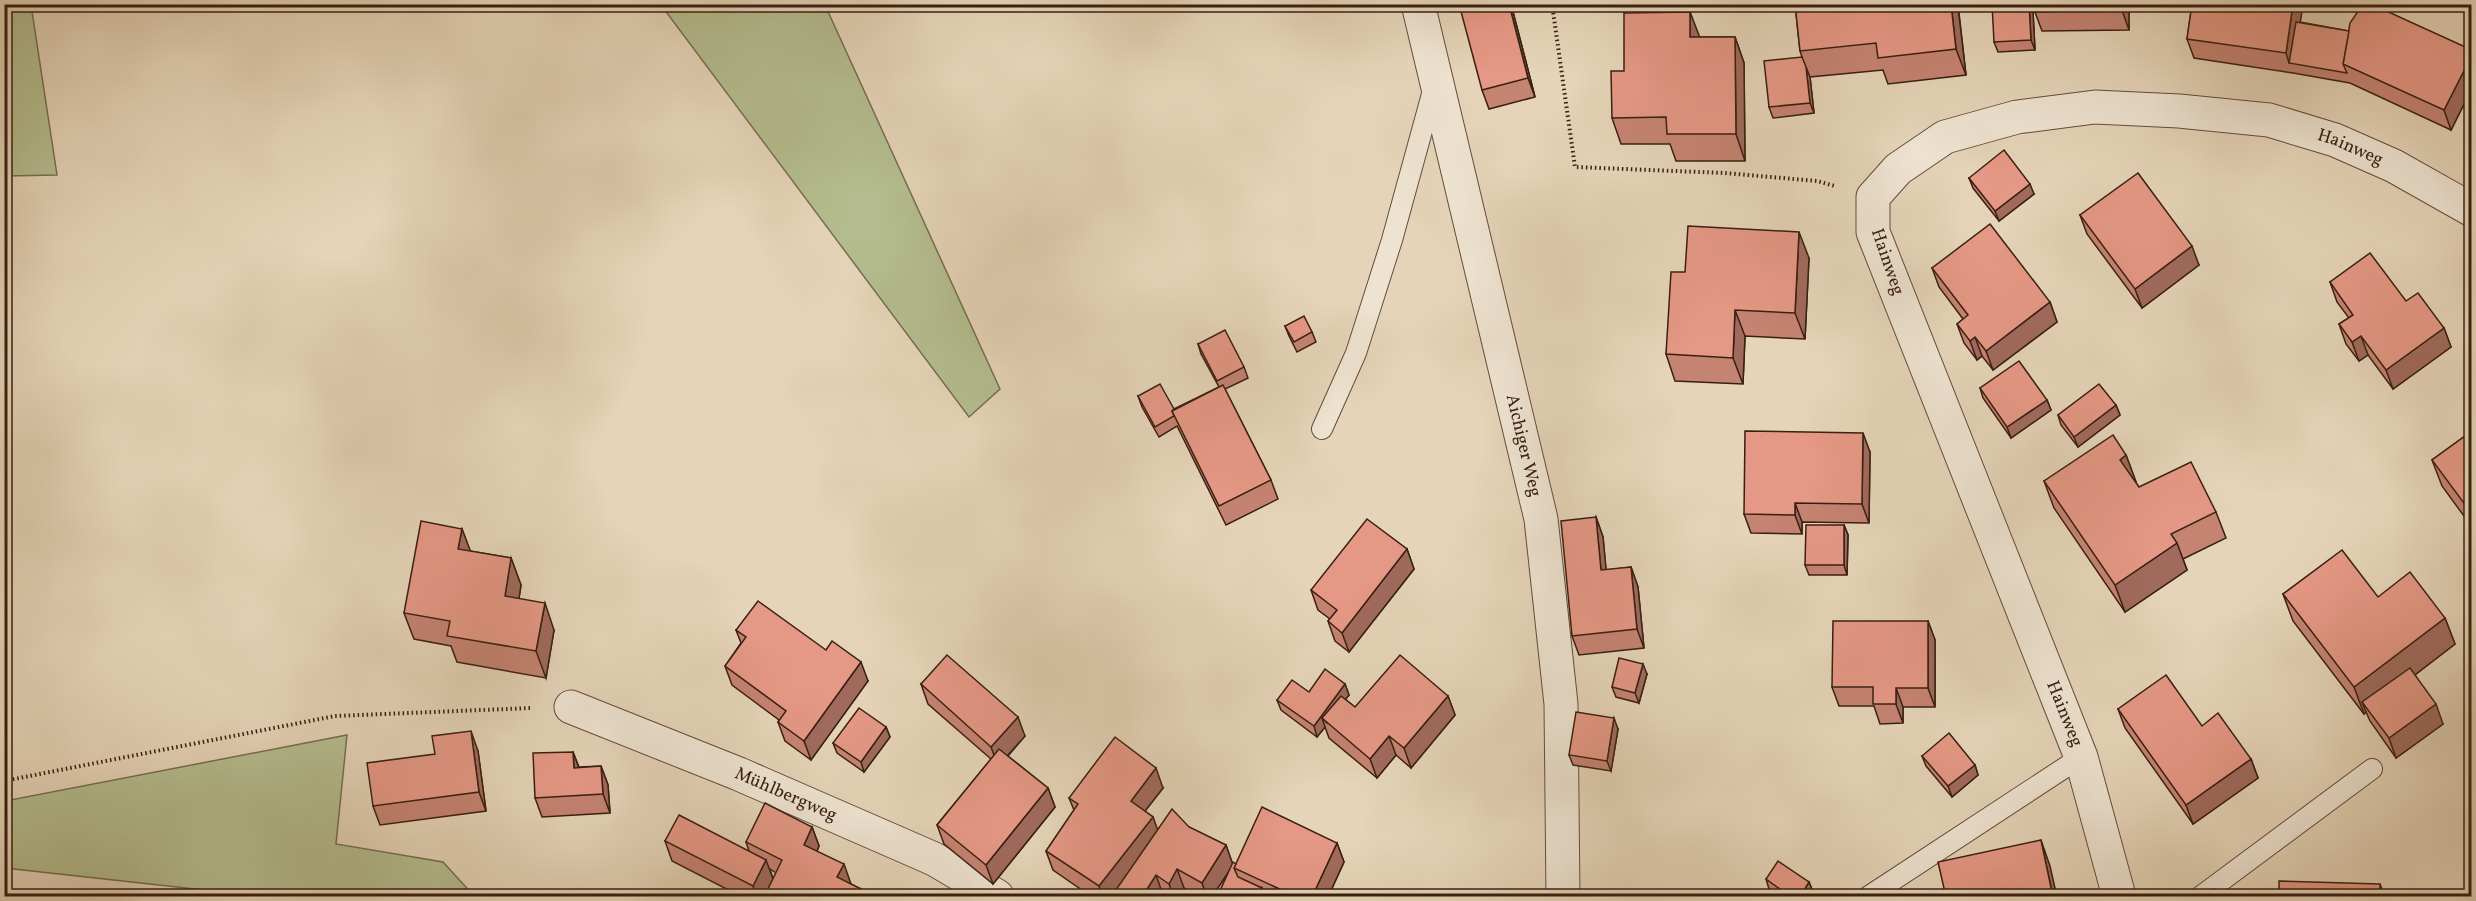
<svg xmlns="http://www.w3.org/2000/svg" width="2476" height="901" viewBox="0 0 2476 901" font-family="Vollkorn,serif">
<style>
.green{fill:#b4bd8f;stroke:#766e50;stroke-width:1.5}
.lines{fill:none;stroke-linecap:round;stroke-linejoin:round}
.service-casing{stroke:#644c3c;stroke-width:22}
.minor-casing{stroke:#644c3c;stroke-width:35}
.path{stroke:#391f12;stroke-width:4;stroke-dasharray:1.5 3;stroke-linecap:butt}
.service{stroke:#eee3d1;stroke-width:20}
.minor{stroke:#eee3d1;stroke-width:33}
.wall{fill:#c58372;stroke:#391f12;stroke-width:1.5;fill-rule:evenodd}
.shaded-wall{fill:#a06a5d;stroke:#391f12;stroke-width:1.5}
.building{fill:#e59885;stroke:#391f12;stroke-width:1.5}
.labels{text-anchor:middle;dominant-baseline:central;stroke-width:5;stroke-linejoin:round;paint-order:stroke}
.street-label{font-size:18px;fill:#391f12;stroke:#eee3d1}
</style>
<rect width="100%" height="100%" fill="#e5d4b8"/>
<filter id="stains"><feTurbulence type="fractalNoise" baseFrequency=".00333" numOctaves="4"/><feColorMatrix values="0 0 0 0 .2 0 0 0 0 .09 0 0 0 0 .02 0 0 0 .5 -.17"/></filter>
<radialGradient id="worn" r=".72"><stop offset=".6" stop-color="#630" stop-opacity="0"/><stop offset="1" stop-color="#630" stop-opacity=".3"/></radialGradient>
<g class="green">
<polygon points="4,5 31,5 57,175 5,176"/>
<polygon points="661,5 825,5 1000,389 969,417"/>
<polygon points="347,735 336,844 443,862 474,896 258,896 5,868 5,801"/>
</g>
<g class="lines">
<defs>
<g id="service">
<polyline points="1322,429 1356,353 1392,240 1434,87"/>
<polyline points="1869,896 2081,757"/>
<polyline points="2201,896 2372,769"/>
</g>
<g id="minor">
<path id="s1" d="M1418 4 1541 519 1561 704 1563 896"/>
<path id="s2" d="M571 707 739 774 934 859 997 896"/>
<path id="s3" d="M2119 896 2081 757 1873 232V197L1898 169 1945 137 2017 117 2095 107 2179 111 2269 120 2335 140 2394 166 2472 210"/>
</g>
</defs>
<use href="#service" class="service-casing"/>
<use href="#minor" class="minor-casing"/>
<g class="path">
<polyline points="1552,4 1575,167 1725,173 1817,181 1835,186"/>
<polyline points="4,781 335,716 531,708"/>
</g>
<use href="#service" class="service"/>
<use href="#minor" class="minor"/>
</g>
<g class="wall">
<polygon points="1511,4 1535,97 1489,109 1482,90"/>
<polygon points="1795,4 1958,4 1966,75 1888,84 1883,70 1810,77 1814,113 1773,118 1769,107 1802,57 1800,51"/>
<polygon points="2035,4 2129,4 2129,30 2042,31 2035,12"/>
<polygon points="2192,4 2303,4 2300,22 2349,31 2472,50 2472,88 2451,130 2350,83 2293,73 2194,58 2187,39"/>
<polygon points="1690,12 1699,37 1735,37 1744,63 1745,161 1676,161 1670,144 1621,144 1612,118"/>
<polygon points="2033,12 2035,50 1998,52 1994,42"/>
<polygon points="1969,178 2034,194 1999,221 1973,188"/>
<polygon points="2080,215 2199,265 2142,308 2087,234"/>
<polygon points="1809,258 1805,339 1745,336 1743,384 1675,381 1666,354 1685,272"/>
<polygon points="1932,268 2050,302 2057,322 1993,370 1982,356 1977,360 1964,343 1957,324 1963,319 1939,287"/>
<polygon points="2330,282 2406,301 2444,328 2451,347 2393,389 2368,355 2359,361 2346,344 2339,324 2349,318 2337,302"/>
<polygon points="1285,326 1312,332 1316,342 1297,352 1289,336"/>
<polygon points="1198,344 1244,367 1248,378 1225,389 1271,480 1278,499 1226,525 1177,426 1159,437 1142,407 1138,396 1174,409 1219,387 1201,354"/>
<polygon points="1980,388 2047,400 2051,410 2011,438 1983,398"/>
<polygon points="2116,405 2120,415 2078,447 2061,425 2058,415"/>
<polygon points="2472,431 2472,527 2442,486 2432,460"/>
<polygon points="1870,452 1869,523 1802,522 1802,534 1751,533 1744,514"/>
<polygon points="2126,455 2136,482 2135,482 2139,487 2216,512 2226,538 2183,559 2187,570 2125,612 2054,508 2044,481"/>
<polygon points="1596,517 1603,537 1606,570 1631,567 1638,587 1644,648 1579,655 1572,636"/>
<polygon points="1844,525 1848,535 1847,575 1809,575 1805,565"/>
<polygon points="462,529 470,551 511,558 521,585 519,599 554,630 546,678 457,662 451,646 414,639 404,613"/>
<polygon points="1407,549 1414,569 1349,652 1335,641 1328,621 1330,619 1318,610 1311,590"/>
<polygon points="2283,594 2378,597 2445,618 2455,644 2415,675 2443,724 2396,758 2370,721 2366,712 2364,714 2293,621"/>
<polygon points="1928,621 1935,640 1935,707 1903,707 1903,723 1880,724 1874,706 1839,706 1832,687"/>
<polygon points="736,630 826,650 868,681 811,760 785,741 778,722 779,720 732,685 725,666 741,643"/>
<polygon points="1647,674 1639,703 1616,697 1612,687"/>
<polygon points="921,684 1025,736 1008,756 1048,788 1055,807 993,884 944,844 937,825 991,759 928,704"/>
<polygon points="1345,684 1349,695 1345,699 1355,707 1448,696 1455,715 1411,768 1396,755 1377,778 1329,738 1325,727 1317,737 1281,710 1277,700"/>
<polygon points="2118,709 2202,726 2251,759 2258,778 2193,824 2125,728"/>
<polygon points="886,727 890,737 864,772 837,753 833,743"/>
<polygon points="1618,729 1611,771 1573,765 1569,755"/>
<polygon points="478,751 486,811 380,825 373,806"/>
<polygon points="573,752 579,767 601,766 608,785 610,813 542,817 535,798"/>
<polygon points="1922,756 1975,765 1978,775 1952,797 1926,766"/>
<polygon points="1163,788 1145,811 1153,817 1157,830 1189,827 1226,845 1232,863 1236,864 1337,843 1344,862 1328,897 1220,897 1219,893 1229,871 1212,897 1199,897 1184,888 1180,897 1166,897 1163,895 1161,897 1092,897 1053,870 1046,851 1074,810 1069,798"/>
<path d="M812 827 819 846 817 851 851 884 861 889 864 897H769L767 891 764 897H742L672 861 665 841 749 851 746 842ZM770 869 776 873 773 879Z"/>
<polygon points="1766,879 1809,882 1813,892 1810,897 1780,897 1769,889"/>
</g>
<g class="shaded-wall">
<polygon points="1509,4 1511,4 1535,97 1528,78"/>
<polygon points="1951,4 1958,4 1958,7 1966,75 1956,49"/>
<polygon points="2029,4 2033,12 2035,50 2031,40"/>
<polygon points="2122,4 2129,4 2129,30 2122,10"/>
<polygon points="2293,4 2303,4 2294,63 2289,63 2286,53"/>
<polygon points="1690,12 1700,38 1690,37"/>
<polygon points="1735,37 1744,63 1745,161 1736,134"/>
<polygon points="2472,55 2472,88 2451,130 2444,110"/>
<polygon points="1806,67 1810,77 1814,113 1810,103"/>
<polygon points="2030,184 2034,194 1999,221 1995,211"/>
<polygon points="1799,232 1809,258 1805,339 1795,313"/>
<polygon points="2192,246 2199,265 2142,308 2135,289"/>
<polygon points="2050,302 2057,322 1993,370 1986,351"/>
<polygon points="1735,310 1745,336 1743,384 1733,358"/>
<polygon points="2444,328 2451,347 2393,389 2386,370"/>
<polygon points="2361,336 2368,355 2359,361 2352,342"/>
<polygon points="1975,337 1982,356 1977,360 1970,341"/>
<polygon points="2047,400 2051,410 2011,438 2007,427"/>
<polygon points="2116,405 2120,415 2078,447 2074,437"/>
<polygon points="1863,433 1870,452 1869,523 1862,504"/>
<polygon points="2126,455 2136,482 2130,487 2120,460"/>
<polygon points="1795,503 1802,522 1802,534 1795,515"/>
<polygon points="1596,517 1603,537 1608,590 1601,570"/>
<polygon points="1844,525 1848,535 1847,575 1844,565"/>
<polygon points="462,529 472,555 458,549"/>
<polygon points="2177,543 2187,570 2125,612 2115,585"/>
<polygon points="1407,549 1414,569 1349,652 1342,633"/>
<polygon points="511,558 521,585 515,623 505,596"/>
<polygon points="1631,567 1638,587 1644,648 1637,629"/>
<polygon points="545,603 554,630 546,678 536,651"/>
<polygon points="2445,618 2455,644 2369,710 2362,702 2366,712 2364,714 2354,687"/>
<polygon points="1928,621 1935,640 1935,707 1928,688"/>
<polygon points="861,662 868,681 811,760 804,741"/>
<polygon points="1643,664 1647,674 1639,703 1635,693"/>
<polygon points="1345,684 1349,695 1327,723 1322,718 1325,727 1317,737 1314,726"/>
<polygon points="1896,688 1903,707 1903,723 1896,704"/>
<polygon points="1448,696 1455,715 1411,768 1404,748"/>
<polygon points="2436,704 2443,724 2396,758 2389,738"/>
<polygon points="1018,717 1025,736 998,766 991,747"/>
<polygon points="1614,718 1618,729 1611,771 1607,761"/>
<polygon points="886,727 890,737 864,772 861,762"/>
<polygon points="471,731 478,751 486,811 479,792"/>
<polygon points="1389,736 1396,755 1377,778 1370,759"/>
<polygon points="573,752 580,771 574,768"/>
<polygon points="2251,759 2258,778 2193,824 2186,805"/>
<polygon points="1975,765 1978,775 1952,797 1948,786"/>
<polygon points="601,766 608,785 610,813 603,794"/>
<polygon points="1156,768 1163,788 1138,820 1131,801"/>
<polygon points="1048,788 1055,807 993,884 986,865"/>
<polygon points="1153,817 1160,836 1113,897 1103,897 1099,886"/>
<polygon points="812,827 819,846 811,864 804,845"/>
<polygon points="2041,840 2050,866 2057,897 2053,897"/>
<polygon points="1337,843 1344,862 1328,897 1312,897"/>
<polygon points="1226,845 1233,865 1212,897 1207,897 1202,883"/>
<polygon points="766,860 773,879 764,897 756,897 753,886"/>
<polygon points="844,864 851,884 844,897 837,877"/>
<polygon points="1177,869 1184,888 1180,897 1174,897 1169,884"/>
<polygon points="1156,875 1163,895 1161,897 1142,897"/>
<polygon points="1809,882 1813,892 1810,897 1800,897"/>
<polygon points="2380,884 2385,897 2380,897"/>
<polygon points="1262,888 1265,897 1259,897"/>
<polygon points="861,889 864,897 857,897"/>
</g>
<g class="building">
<polygon points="1459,4 1509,4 1528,78 1482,90"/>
<polygon points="1795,4 1951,4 1956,49 1878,58 1876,43 1800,51"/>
<polygon points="1992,4 2029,4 2031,40 1994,42"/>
<polygon points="2035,4 2122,4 2122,10 2035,12"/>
<polygon points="2192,4 2293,4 2286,53 2187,39"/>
<polygon points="2363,4 2371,4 2472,50 2472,55 2444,110 2343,64 2350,23"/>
<polygon points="1690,12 1690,37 1735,37 1736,134 1667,134 1666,117 1612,118 1611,71 1624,71 1624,13"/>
<polygon points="2296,22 2349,31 2343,64 2347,73 2289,63"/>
<polygon points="1802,57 1806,67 1810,103 1769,107 1764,61"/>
<polygon points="2004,150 2030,184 1995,211 1969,178"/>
<polygon points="2138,173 2192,246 2135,289 2080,215"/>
<polygon points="1990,224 2050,302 1986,351 1975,337 1970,341 1957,324 1968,315 1932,268"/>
<polygon points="1688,226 1799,232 1795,313 1735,310 1733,358 1666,354 1671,272 1685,272"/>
<polygon points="2370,253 2406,301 2418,293 2444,328 2386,370 2361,336 2352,342 2339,324 2353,315 2330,282"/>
<polygon points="1304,316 1312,332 1294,342 1285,326"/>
<polygon points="1225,330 1244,367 1217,381 1198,344"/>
<polygon points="2019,361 2047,400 2007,427 1980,388"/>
<polygon points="1160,384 1174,409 1172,411 1174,416 1155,427 1138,396"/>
<polygon points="2099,384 2116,405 2074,437 2058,415"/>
<polygon points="1223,385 1271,480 1219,506 1172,411"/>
<polygon points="1745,431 1863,433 1862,504 1795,503 1795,515 1744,514"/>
<polygon points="2472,431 2472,514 2432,460"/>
<polygon points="2113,435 2126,455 2120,460 2139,487 2191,462 2216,512 2171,534 2177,543 2115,585 2044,481"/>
<polygon points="1596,517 1601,570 1631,567 1637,629 1572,636 1561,521"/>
<polygon points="1367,519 1407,549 1342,633 1328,621 1337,610 1311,590"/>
<polygon points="421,521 462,529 458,549 511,558 505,596 545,603 536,651 447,636 450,621 404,613"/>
<polygon points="1806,525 1844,525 1844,565 1805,565"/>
<polygon points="2342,550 2378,597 2410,572 2445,618 2354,687 2283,594"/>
<polygon points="758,601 826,650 832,641 861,662 804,741 778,722 786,711 725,666 746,637 736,630"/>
<polygon points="1833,621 1928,621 1928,688 1896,688 1896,704 1873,704 1873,687 1832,687"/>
<polygon points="947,655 1018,717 991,747 921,684"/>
<polygon points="1400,655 1448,696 1404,748 1389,736 1370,759 1322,718 1341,696 1355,707"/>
<polygon points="1619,658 1643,664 1635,693 1612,687"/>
<polygon points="2410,668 2436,704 2389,738 2362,702"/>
<polygon points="1325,669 1345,684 1314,726 1277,700 1292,680 1309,692"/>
<polygon points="2166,675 2202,726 2218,713 2251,759 2186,805 2118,709"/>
<polygon points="859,708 886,727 861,762 833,743"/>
<polygon points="1576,712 1614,718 1607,761 1569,755"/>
<polygon points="471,731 479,792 373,806 367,763 435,754 432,736"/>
<polygon points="1949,733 1975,765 1948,786 1922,756"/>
<polygon points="1115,737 1156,768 1131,801 1153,817 1099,886 1046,851 1078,804 1069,798"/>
<polygon points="999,749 1048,788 986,865 937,825"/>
<polygon points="573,752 574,768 601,766 603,794 535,798 533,753"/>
<polygon points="765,803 812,827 804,845 844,864 837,877 861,889 857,897 778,897 767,891 782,860 746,842"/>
<polygon points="1262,807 1337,843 1312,897 1297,897 1234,868"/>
<polygon points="1172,809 1189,827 1226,845 1202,883 1177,869 1169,884 1156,875 1142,897 1111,897"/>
<polygon points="679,815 766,860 753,886 665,841"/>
<polygon points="2041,840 2053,897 1946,897 1938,862"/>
<polygon points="2469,849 2472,849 2472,897 2470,897"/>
<polygon points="1778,861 1809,882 1800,897 1791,897 1766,879"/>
<polygon points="1233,862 1236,864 1234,868 1238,877 1262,888 1259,897 1222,897 1219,893"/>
<polygon points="2279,881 2380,884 2380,897 2279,897"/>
<polygon points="2214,889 2220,897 2204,897"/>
</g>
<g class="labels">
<g class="street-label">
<text stroke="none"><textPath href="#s3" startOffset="1252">Hainweg</textPath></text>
<text transform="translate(1887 262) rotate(71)">Hainweg</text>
<text stroke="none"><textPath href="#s1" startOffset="454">Aichiger Weg</textPath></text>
<text transform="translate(2064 714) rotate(68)">Hainweg</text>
<text stroke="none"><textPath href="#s2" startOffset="232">Mühlbergweg</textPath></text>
</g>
</g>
<rect width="2476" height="901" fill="none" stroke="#e5d4b8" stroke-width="24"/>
<rect x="6" y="6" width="2464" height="889" fill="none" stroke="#391f12" stroke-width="3"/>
<rect x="12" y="12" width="2452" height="877" fill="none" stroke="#391f12" stroke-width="1.5"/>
<rect width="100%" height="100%" filter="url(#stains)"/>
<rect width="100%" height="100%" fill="url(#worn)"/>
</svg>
